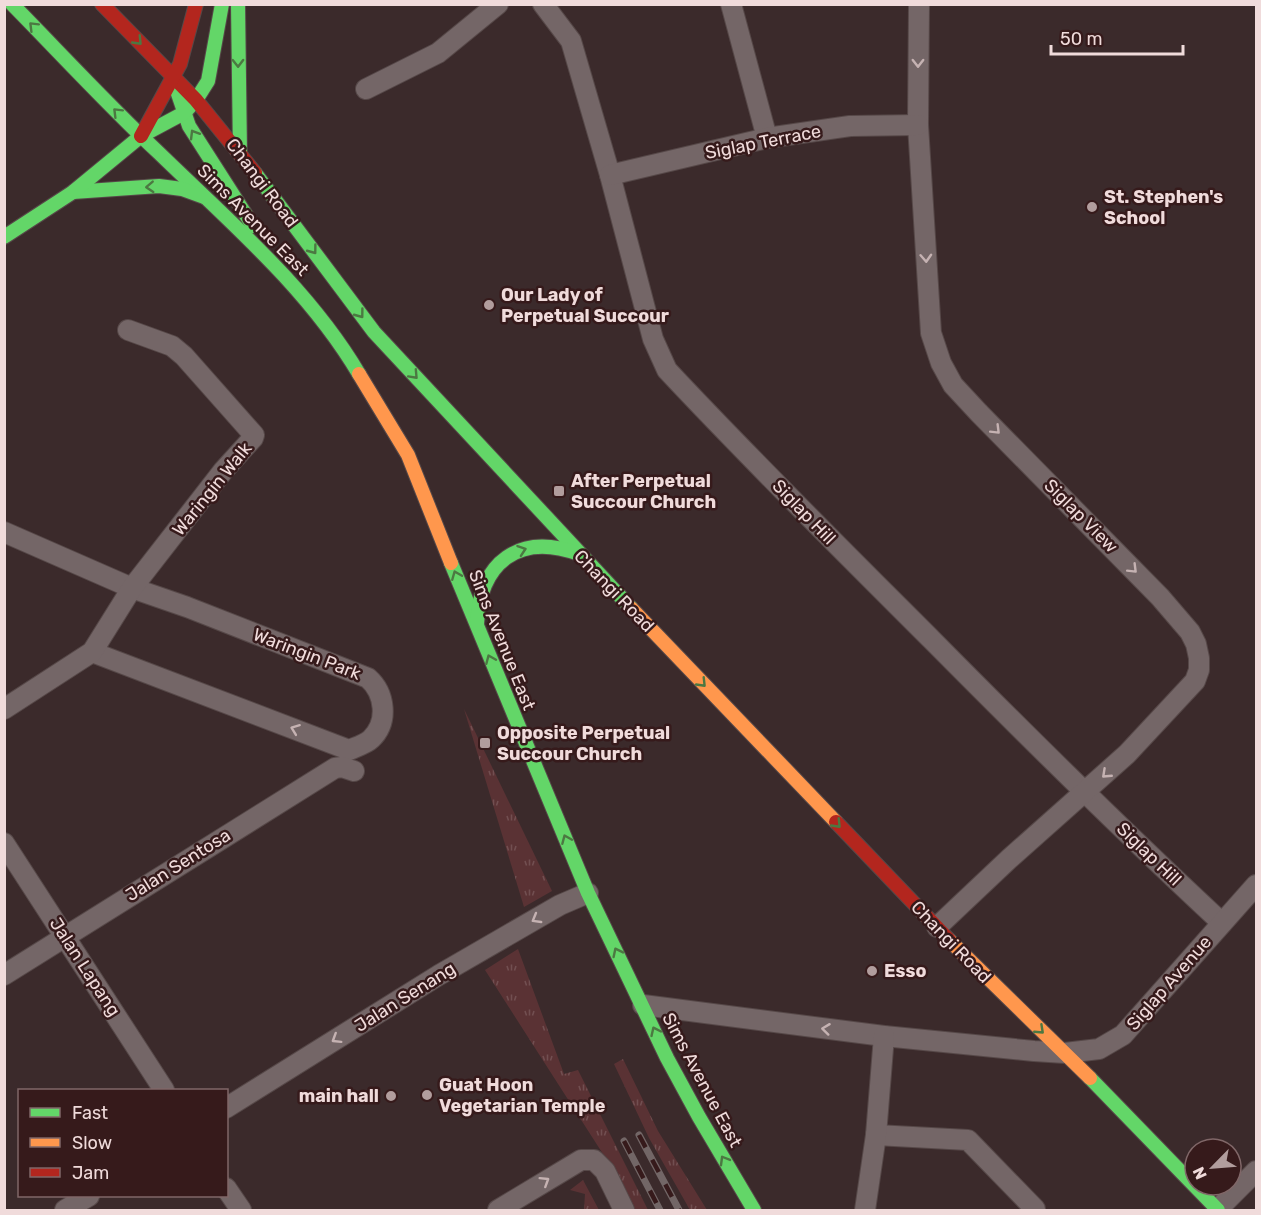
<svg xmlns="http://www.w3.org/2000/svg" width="1261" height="1215" viewBox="0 0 1261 1215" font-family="Rubik,sans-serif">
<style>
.grass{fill:url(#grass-tufts)}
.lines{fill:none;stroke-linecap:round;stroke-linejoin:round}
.street-casing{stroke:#564848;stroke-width:22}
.fast-casing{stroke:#564848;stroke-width:16}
.slow-casing{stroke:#564848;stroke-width:16}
.jam-casing{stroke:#564848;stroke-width:16}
.street{stroke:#746667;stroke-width:20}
.fast{stroke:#63d668;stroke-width:14}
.slow{stroke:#ff974d;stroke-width:14}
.jam{stroke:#b3261e;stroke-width:14}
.rail-casing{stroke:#726666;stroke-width:7}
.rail{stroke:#361a1b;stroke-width:4.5;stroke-dasharray:14;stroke-linecap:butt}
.oneway{stroke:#4c7842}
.oneway2{stroke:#c5b2b2}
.poi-dot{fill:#b19d9d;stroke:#361a1b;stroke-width:2}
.labels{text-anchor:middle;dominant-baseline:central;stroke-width:5;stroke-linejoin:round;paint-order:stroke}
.street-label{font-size:18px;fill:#f0dbdb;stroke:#361a1b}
.poi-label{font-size:18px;font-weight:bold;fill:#f0dbdb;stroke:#361a1b;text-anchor:start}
</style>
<defs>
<pattern id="grass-tufts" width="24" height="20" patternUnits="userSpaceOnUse" patternTransform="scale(1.5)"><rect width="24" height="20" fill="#5a3234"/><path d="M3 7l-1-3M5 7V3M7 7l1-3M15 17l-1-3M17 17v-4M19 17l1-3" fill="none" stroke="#724f51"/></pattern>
</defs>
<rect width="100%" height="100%" fill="#3b2a2b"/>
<g class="grass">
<polygon points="464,709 552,891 524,907"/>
<polygon points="518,949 564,1074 578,1070 648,1210 630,1210 603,1154 485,970"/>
<polygon points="623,1059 658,1131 707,1210 690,1210 649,1138 614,1064"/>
<polygon points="583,1180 599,1210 584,1210 585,1194 570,1190"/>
</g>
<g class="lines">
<defs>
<g id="street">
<path d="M543 4 571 41 610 175 653 339 667 370C753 462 843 551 932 640 1027 736 1123 831 1222 923"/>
<polyline points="731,4 767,138"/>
<polyline points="919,4 918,125 931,333 941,363 953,385 979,413 1160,597 1190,632 1196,644 1199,658 1199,670 1195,681 1127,754 1009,859 937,927"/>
<polyline points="366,89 438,53 498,4"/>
<polyline points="610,175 767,138 850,126 918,125"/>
<path d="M4 532 132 588 187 607 368 678C385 693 389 722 371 739 366 744 356 747 349 750L92 652"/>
<polyline points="4,709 92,652 132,588 223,471 253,438 254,435 184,356 172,346 128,330"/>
<polyline points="4,843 164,1090"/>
<polyline points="4,975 335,768 342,767 354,771"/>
<polyline points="643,1005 884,1036 1034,1051 1065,1053 1099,1049 1123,1035 1256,885"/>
<polyline points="226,1108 439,975 560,905 588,893"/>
<polyline points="876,1135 968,1140 1035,1209"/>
<polyline points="226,1188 241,1210"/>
<polyline points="65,1210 89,1196"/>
<polyline points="498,1210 581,1160 594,1160 605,1171 624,1210"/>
<polyline points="865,1210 876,1135 884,1036"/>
<polyline points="1217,1210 1256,1171"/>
</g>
<g id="fast">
<path d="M12 4C61 54 108 105 159 153 230 222 308 288 359 374"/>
<polyline points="238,4 240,153"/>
<polyline points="175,85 189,126 253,226"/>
<polyline points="255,173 374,332 631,608"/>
<polyline points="73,192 159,186 182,189 204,197"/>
<polyline points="4,237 73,192 141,136 184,113 196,100 208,81 222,4"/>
<polyline points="451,563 588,893 667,1058 699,1117 754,1210"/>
<path d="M477 624C480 562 519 532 579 554"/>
<polyline points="1090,1078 1218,1210"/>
</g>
<g id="slow">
<polyline points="359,374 408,455 451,563"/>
<polyline points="631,608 836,822"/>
<polyline points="949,940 1090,1078"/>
</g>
<g id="jam">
<polyline points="102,4 196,100 255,173"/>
<polyline points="141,136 180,64 196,4"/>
<polyline points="836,822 949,940"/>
</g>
</defs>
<use href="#street" class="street-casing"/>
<use href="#fast" class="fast-casing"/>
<use href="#slow" class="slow-casing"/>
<use href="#jam" class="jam-casing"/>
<use href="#street" class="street"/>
<use href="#fast" class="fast"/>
<use href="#slow" class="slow"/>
<use href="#jam" class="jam"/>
<defs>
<g id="rail">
<polyline points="639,1135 679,1210"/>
<polyline points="624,1141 660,1210"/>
</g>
</defs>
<use href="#rail" class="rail-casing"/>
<use href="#rail" class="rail"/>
</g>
<defs><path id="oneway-chevron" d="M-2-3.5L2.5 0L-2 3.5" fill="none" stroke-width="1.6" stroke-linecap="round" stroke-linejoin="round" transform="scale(1.5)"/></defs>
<g class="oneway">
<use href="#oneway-chevron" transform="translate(33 26) rotate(-135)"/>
<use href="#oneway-chevron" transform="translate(138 41) rotate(46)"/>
<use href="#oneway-chevron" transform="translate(238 63) rotate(89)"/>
<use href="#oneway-chevron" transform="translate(117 112) rotate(-135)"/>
<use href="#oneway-chevron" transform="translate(194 134) rotate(-121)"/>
<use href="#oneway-chevron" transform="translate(150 187) rotate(177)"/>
<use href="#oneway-chevron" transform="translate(313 250) rotate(53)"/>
<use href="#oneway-chevron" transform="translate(360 314) rotate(53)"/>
<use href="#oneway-chevron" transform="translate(414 375) rotate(47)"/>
<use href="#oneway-chevron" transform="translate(522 550) rotate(-19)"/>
<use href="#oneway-chevron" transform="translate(456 575) rotate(-112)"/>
<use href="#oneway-chevron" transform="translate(490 659) rotate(-113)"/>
<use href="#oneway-chevron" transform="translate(702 683) rotate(46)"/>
<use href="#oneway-chevron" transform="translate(837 824) rotate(46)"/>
<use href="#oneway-chevron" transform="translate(566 839) rotate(-113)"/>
<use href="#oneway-chevron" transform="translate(617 952) rotate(-116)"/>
<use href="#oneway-chevron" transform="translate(1040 1030) rotate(43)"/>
<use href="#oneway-chevron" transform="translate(655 1031) rotate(-115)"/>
<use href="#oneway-chevron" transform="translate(724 1160) rotate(-120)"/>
</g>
<g class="oneway2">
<use href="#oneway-chevron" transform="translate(918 63) rotate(90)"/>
<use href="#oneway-chevron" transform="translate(926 258) rotate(87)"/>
<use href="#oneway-chevron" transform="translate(996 430) rotate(45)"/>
<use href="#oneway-chevron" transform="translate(1133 569) rotate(45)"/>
<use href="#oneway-chevron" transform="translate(295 729) rotate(-159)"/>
<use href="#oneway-chevron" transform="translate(1106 774) rotate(137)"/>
<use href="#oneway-chevron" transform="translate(536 919) rotate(150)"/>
<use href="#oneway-chevron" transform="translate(826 1029) rotate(-173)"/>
<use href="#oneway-chevron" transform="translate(336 1039) rotate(148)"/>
<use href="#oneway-chevron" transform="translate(545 1181) rotate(-32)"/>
</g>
<g class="poi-dot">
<circle cx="1092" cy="207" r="6"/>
<circle cx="489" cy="305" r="6"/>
<rect x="553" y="485" width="12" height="12" rx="3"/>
<rect x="479" y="737" width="12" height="12" rx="3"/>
<circle cx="872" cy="971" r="6"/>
<circle cx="427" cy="1095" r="6"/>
<circle cx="391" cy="1096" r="6"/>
</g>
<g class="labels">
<g class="street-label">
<text transform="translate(763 142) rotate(-11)">Siglap Terrace</text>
<text transform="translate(262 183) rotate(53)">Changi Road</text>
<text transform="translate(253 220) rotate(45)">Sims Avenue East</text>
<text transform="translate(212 489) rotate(-51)">Waringin Walk</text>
<text transform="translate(804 512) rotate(46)">Siglap Hill</text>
<text transform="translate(1081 516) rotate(45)">Siglap View</text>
<text transform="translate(614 591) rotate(46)">Changi Road</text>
<text transform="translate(502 640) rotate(68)">Sims Avenue East</text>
<text transform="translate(307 654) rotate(21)">Waringin Park</text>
<text transform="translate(1149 854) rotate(44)">Siglap Hill</text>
<text transform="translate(178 865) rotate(-32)">Jalan Sentosa</text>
<text transform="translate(951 942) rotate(46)">Changi Road</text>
<text transform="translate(85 967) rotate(57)">Jalan Lapang</text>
<text transform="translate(1169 983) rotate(-49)">Siglap Avenue</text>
<text transform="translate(405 997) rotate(-32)">Jalan Senang</text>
<text transform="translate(702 1080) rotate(62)">Sims Avenue East</text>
</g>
<g class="poi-label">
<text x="1104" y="197">St. Stephen's<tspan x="1104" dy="21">School</tspan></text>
<text x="501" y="295">Our Lady of<tspan x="501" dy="21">Perpetual Succour</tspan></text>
<text x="571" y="481">After Perpetual<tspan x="571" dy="21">Succour Church</tspan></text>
<text x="497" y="733">Opposite Perpetual<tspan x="497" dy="21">Succour Church</tspan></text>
<text x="884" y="971">Esso</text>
<text x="439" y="1085">Guat Hoon<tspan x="439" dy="21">Vegetarian Temple</tspan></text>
<text x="379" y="1096" text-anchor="end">main hall</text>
</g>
</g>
<rect width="1261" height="1215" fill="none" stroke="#f0dbdb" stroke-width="12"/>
<rect x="18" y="1089" width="210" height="108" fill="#361a1b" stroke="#806768" stroke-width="1.5"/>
<rect x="30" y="1108" width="30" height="9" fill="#63d668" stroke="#806768" stroke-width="1.5"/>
<text x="72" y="1119" font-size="18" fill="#f0dbdb">Fast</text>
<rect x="30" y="1138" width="30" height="9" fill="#ff974d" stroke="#806768" stroke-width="1.5"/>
<text x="72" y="1149" font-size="18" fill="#f0dbdb">Slow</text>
<rect x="30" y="1168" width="30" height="9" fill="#b3261e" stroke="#806768" stroke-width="1.5"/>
<text x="72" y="1179" font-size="18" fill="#f0dbdb">Jam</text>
<g transform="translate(1213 1167) rotate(245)"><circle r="28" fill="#361a1b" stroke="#806768" stroke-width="1.5"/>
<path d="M0-4.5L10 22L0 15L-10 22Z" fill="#b19d9d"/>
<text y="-9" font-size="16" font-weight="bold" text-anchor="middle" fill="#f0dbdb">N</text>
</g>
<path d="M1051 45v9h132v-9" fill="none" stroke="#f0dbdb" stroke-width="3"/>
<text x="1060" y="45" font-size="18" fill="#f0dbdb" stroke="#361a1b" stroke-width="4.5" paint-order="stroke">50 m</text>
</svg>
